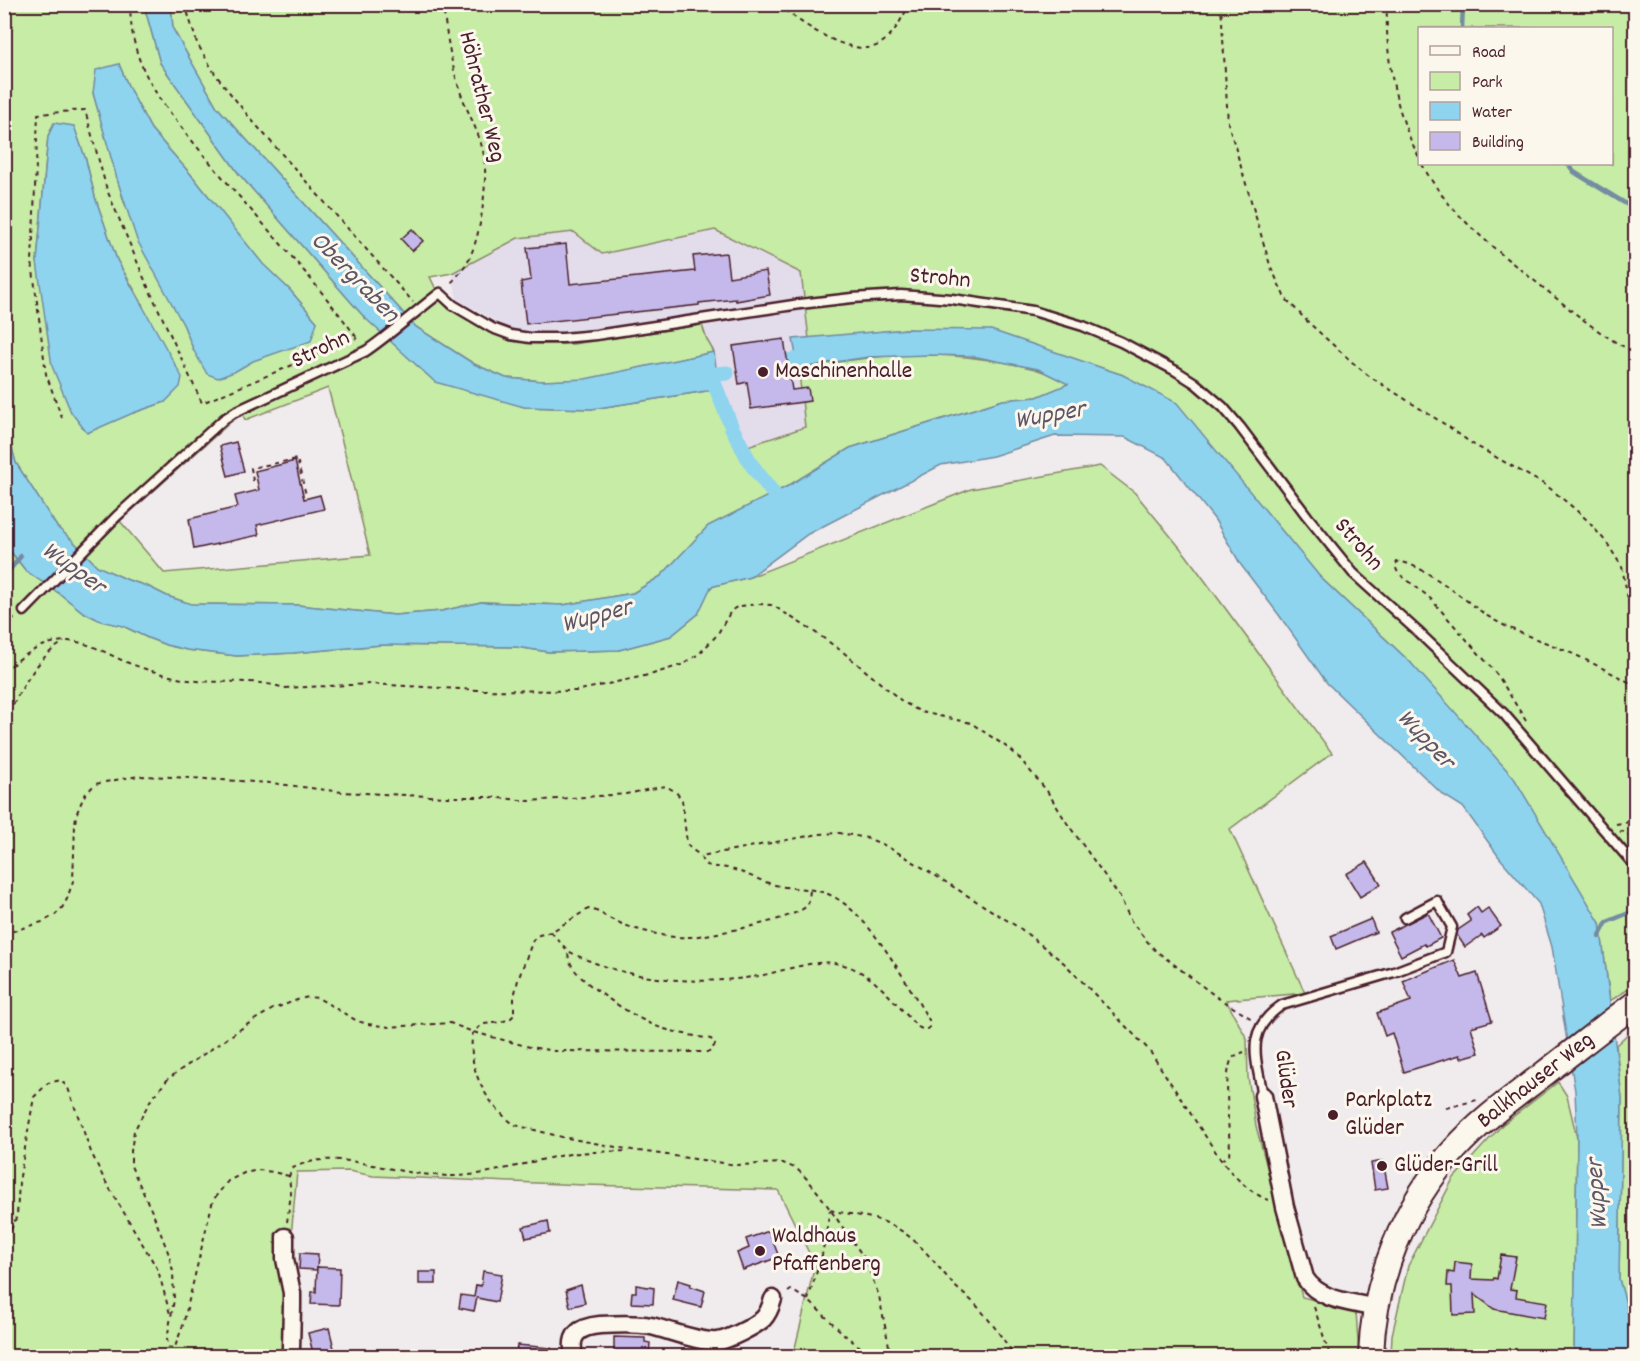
<svg xmlns="http://www.w3.org/2000/svg" width="1640" height="1361" viewBox="0 0 1640 1361" font-family="Dekko,sans-serif">
<style>
.built{fill:#e3dceb}
.green{fill:#c6eca6;stroke:#888668;stroke-width:1.5;fill-rule:evenodd}
.water{fill:#8ed4ef;stroke:#738ca1;stroke-width:1.5}
.lines{fill:none;stroke-linecap:round;stroke-linejoin:round}
.stream{stroke:#738ca1;stroke-width:4.5}
.canal{stroke:#8ed4ef;stroke-width:15}
.building{fill:#c4b9ea;stroke:#4a1f2b;stroke-width:1.5}
.service-casing{stroke:#4a1f2b;stroke-width:13}
.minor-casing{stroke:#4a1f2b;stroke-width:21}
.secondary-casing{stroke:#4a1f2b;stroke-width:28}
.path{stroke:#4a1f2b;stroke-width:2;stroke-dasharray:4.5 4.5;stroke-linecap:butt}
.service{stroke:#fbf7ec;stroke-width:8}
.minor{stroke:#fbf7ec;stroke-width:16}
.secondary{stroke:#fbf7ec;stroke-width:24}
.poi-dot{fill:#4a1f2b;stroke:#fbf7ec;stroke-width:2}
.labels{text-anchor:middle;dominant-baseline:central;stroke-width:6;stroke-linejoin:round;paint-order:stroke}
.street-label{font-size:24px;fill:#4a1f2b;stroke:#fbf7ec}
.poi-label{font-size:24px;fill:#4a1f2b;stroke:#fbf7ec;text-anchor:start}
.water-label{font-size:26px;font-style:italic;fill:#5e5566;stroke:#fbf7ec}
</style>
<rect width="100%" height="100%" fill="#f0ebec"/>
<filter id="ink" filterUnits="userSpaceOnUse"><feTurbulence type="fractalNoise" baseFrequency=".0167" numOctaves="2"/><feDisplacementMap in="SourceGraphic" scale="12" xChannelSelector="R" yChannelSelector="G"/><feConvolveMatrix kernelMatrix="1 2 1 2 8 2 1 2 1" color-interpolation-filters="sRGB"/></filter>
<g filter="url(#ink)">
<polygon class="built" points="715,230 801,273 809,339 793,337 805,427 736,450 709,351 713,351 707,340 699,314 614,327 560,331 515,332 457,299 452,273 517,238 574,232 602,254"/>
<g class="green">
<path d="M4 5H144L160 63 239 174 365 318 524 407 592 409 719 389 736 450 805 427 799 373C818 363 831 363 852 360 913 351 976 354 1035 369 1047 372 1058 379 1069 384L1037 397 1003 400 850 448 788 486 708 526 661 576 633 593 563 605 481 602 442 611 395 615 297 605 191 604 167 596 147 586 128 580 97 566 73 541 57 527 16 463 4 419ZM119 64 129 88 151 129 194 178 263 265 290 290 317 322 234 372 194 351 184 326 124 202 93 93ZM54 123 74 127 86 160 95 197 117 260 142 303 165 402 133 413 37 262 48 136ZM328 388 345 453 370 555 164 573 120 521 242 412 245 420Z"/>
<path d="M171 5H1635V985L1610 1001 1600 923 1411 663 1321 578 1123 375 1086 363 907 329 809 339 801 273 715 230 602 254 574 232 518 238 452 273 430 277 442 301 449 309 492 333 510 341 543 344H573L702 325 707 340 714 352 585 380 543 381 506 378 474 364 416 327 217 107 173 29ZM1420 28H1612V164H1420Z"/>
<polygon points="1100,466 1135,493 1186,555 1332,753 1230,829 1305,993 1226,1000 1247,1039 1248,1077 1256,1126 1302,1297 1356,1311 1359,1356 793,1356 815,1265 778,1190 584,1185 373,1176 349,1171 297,1172 291,1237 275,1234 287,1294 285,1356 5,1356 4,544 26,571 60,594 83,612 101,621 123,626 148,638 166,645 187,650 237,656 293,653 381,645 516,647 549,652 619,650 671,636 698,614 710,587 750,577 971,489"/>
<polygon points="1635,1027 1635,1336 1619,1279 1622,1098 1616,1045"/>
<polygon points="1558,1082 1567,1096 1577,1138 1574,1356 1391,1356 1392,1335 1408,1266 1453,1179 1502,1125"/>
</g>
<g class="water">
<polygon points="144,5 171,5 173,29 217,107 416,327 474,364 506,378 543,381 585,379 714,352 719,389 592,409 524,407 435,382 365,318 239,174 160,63"/>
<polygon points="119,64 129,88 151,129 194,178 263,264 290,290 317,322 311,341 253,361 234,372 218,378 207,374 194,351 184,326 137,240 117,179 93,93 96,70"/>
<polygon points="54,123 74,126 86,160 95,197 117,260 182,377 180,387 165,402 133,413 87,433 71,412 52,366 37,262 48,136"/>
<polygon points="907,329 991,330 1123,375 1177,403 1321,578 1411,663 1514,778 1600,923 1622,1098 1619,1279 1635,1336 1635,1356 1574,1356 1577,1138 1575,1091 1552,947 1539,904 1499,857 1463,807 1442,794 1327,683 1279,615 1241,565 1215,520 1166,458 1125,437 1055,436 993,456 941,465 808,534 750,577 711,587 698,614 671,636 619,650 549,652 516,647 381,645 293,653 237,656 187,650 166,645 148,638 123,626 101,621 83,612 60,594 26,571 5,544 4,419 16,463 57,527 73,541 97,566 128,580 147,586 167,596 191,604 297,605 395,615 442,611 481,602 563,605 633,593 661,576 708,526 788,486 850,448 1003,400 1037,397 1068,384 1038,369 972,356 929,355 869,357 814,365 799,373 793,339"/>
</g>
<g class="lines">
<g class="stream">
<polyline points="1462,28 1463,4"/>
<polyline points="1568,164 1574,172 1636,210"/>
<polyline points="4,577 21,556"/>
<polyline points="1599,937 1607,922 1636,910"/>
</g>
<g class="canal">
<polyline points="787,361 817,357"/>
<polyline points="711,375 732,428 751,464 786,510"/>
<polyline points="697,376 727,373"/>
</g>
</g>
<g class="building">
<polygon points="412,229 423,241 412,251 401,239"/>
<polygon points="566,244 570,284 695,271 693,256 726,253 729,277 766,271 770,295 736,301 736,299 699,303 699,305 526,324 521,282 531,280 527,248"/>
<polygon points="784,339 792,390 808,388 810,401 751,409 747,382 739,384 733,346"/>
<polygon points="236,442 244,471 228,476 220,446"/>
<polygon points="295,461 304,499 320,495 324,509 257,525 259,535 194,549 189,519 238,507 235,496 259,490 255,471"/>
<polygon points="1367,862 1381,884 1360,897 1346,874"/>
<polygon points="1477,907 1481,913 1488,908 1501,926 1484,938 1482,935 1465,947 1457,935 1458,930 1471,921 1467,915"/>
<polygon points="1428,913 1441,938 1426,946 1424,944 1401,956 1389,932"/>
<polygon points="1371,919 1376,932 1336,949 1331,936"/>
<polygon points="1454,960 1462,978 1477,973 1492,1021 1471,1027 1479,1053 1461,1058 1460,1055 1404,1072 1392,1033 1385,1036 1377,1013 1411,1001 1403,981"/>
<polygon points="1383,1161 1388,1188 1375,1190 1371,1163"/>
<polygon points="548,1221 550,1233 526,1238 523,1227"/>
<polygon points="769,1231 779,1257 743,1270 737,1253 749,1248 746,1239"/>
<polygon points="300,1253 318,1254 317,1270 299,1269"/>
<polygon points="1501,1255 1516,1257 1510,1289 1517,1290 1516,1297 1547,1302 1544,1318 1494,1309 1474,1294 1475,1314 1453,1315 1452,1286 1447,1286 1448,1272 1454,1273 1455,1262 1472,1264 1471,1279 1493,1280 1494,1278 1497,1279"/>
<polygon points="317,1267 340,1268 339,1305 311,1304 312,1292 316,1292"/>
<polygon points="483,1271 502,1274 497,1302 477,1298 474,1311 459,1308 461,1295 474,1297 476,1285 481,1286"/>
<rect x="419" y="1272" width="17" height="12"/>
<polygon points="678,1280 691,1284 690,1286 705,1291 701,1307 673,1300"/>
<polygon points="581,1285 585,1303 570,1307 566,1290"/>
<polygon points="636,1285 654,1288 653,1304 631,1303 632,1292 636,1292"/>
<polygon points="329,1328 336,1356 324,1356 323,1351 313,1353 308,1333"/>
<polygon points="614,1337 645,1338 645,1342 650,1343 649,1356 614,1354"/>
<polygon points="517,1345 551,1348 550,1356 516,1356"/>
</g>
<g class="lines">
<defs>
<g id="service">
<path d="M24 611 117 516 224 419 235 412 366 351C392 333 415 312 440 293L453 305 492 328 511 335 530 338H562L596 335 800 304 852 298 901 295 952 299 1033 311 1083 326 1121 342 1176 371 1195 383 1223 407 1240 427 1307 516 1353 573 1417 631 1504 714 1636 867"/>
<path d="M1263 1096C1256 1057 1244 1031 1282 1005L1394 972 1446 952 1452 927 1437 901 1405 918"/>
</g>
<g id="minor">
<path d="M1263 1096 1285 1207 1305 1278C1319 1301 1352 1302 1376 1308"/>
<polyline points="285,1237 285,1259 292,1293 292,1307 291,1348 290,1356"/>
<path d="M574 1356C569 1334 579 1327 600 1325 617 1324 635 1323 651 1326 669 1330 700 1343 718 1341 728 1340 755 1326 763 1319 768 1314 771 1306 773 1299"/>
</g>
<path id="secondary" d="M1371 1356C1373 1282 1404 1204 1455 1149 1481 1120 1514 1097 1545 1073 1575 1050 1605 1026 1636 1003"/>
</defs>
<use href="#service" class="service-casing"/>
<use href="#minor" class="minor-casing"/>
<use href="#secondary" class="secondary-casing"/>
<g class="path">
<path d="M130 4C131 44 139 66 160 99 221 183 296 254 357 338"/>
<polyline points="185,4 197,43 215,74 249,117 413,302"/>
<path d="M443 4C446 34 451 63 460 91 467 112 480 133 484 156 488 182 481 241 466 264 461 272 455 279 449 285"/>
<path d="M778 4C798 22 852 59 878 45 894 36 901 19 910 4"/>
<polyline points="1221,4 1228,123 1270,265 1285,298 1309,323 1352,362 1369,376 1449,427 1471,443 1547,486 1575,509 1587,520 1607,543 1622,567 1632,620 1636,632"/>
<path d="M1387 4C1385 57 1395 113 1420 159"/>
<path d="M1422 164C1449 216 1500 253 1546 290 1575 313 1602 337 1636 353"/>
<polyline points="62,418 46,374 32,262 38,114 85,110 107,190 144,278 202,403 357,338"/>
<polyline points="253,481 251,468 297,459 306,495"/>
<polyline points="4,627 16,617"/>
<path d="M4 672C21 656 42 642 65 641 86 640 107 654 126 662 141 668 158 673 174 677 210 687 249 676 284 688L372 684 477 690 576 691 653 674 684 664 700 653 717 635 731 611 735 608 740 606 759 604 771 605 777 608 819 635 843 652 903 702 921 712 971 723 1011 750 1021 760 1047 791 1067 823 1120 897 1131 921 1146 940 1155 950 1218 998 1252 1019"/>
<path d="M4 720C21 692 34 659 64 642"/>
<path d="M1526 721 1500 679 1490 666 1429 597 1398 573 1395 566 1397 562C1416 559 1469 603 1486 615 1509 630 1532 637 1557 647 1584 658 1610 672 1636 686"/>
<polyline points="1616,824 1636,821"/>
<polyline points="1620,832 1622,831 1632,838 1636,839"/>
<path d="M810 891 808 905C792 921 712 935 689 937 677 938 664 936 652 933 639 930 625 926 613 920 604 916 598 910 588 909L551 932 539 935 533 940 518 980 514 997V1015L511 1018 502 1022 483 1024 473 1032C466 1067 486 1105 515 1125L562 1137 632 1150 737 1165 783 1163 797 1169 808 1180 820 1195 865 1259 879 1296 891 1356"/>
<polyline points="551,932 568,951"/>
<polyline points="4,934 42,922 55,915 62,908 67,899 73,881 75,825 76,815 84,796 95,784 126,778 139,776 173,777 271,783 342,792 448,797 490,797 530,801 626,794 666,786 676,792 682,800 687,844 690,848 701,856"/>
<polyline points="1446,1108 1477,1100"/>
<path d="M1221 1160 1229 1155 1230 1148C1229 1129 1223 1074 1232 1059 1235 1055 1239 1054 1244 1052"/>
<path d="M289 1176 273 1172 259 1170 244 1173 228 1181 213 1200 183 1325 175 1347 169 1348 167 1339 174 1300 173 1271 168 1252 154 1216 131 1166V1151L134 1131 150 1101 168 1079 176 1073 254 1020 273 1009 300 999 308 997 318 998 357 1021 368 1024 389 1027 450 1023 473 1032 530 1047 554 1051 703 1052H709L715 1045 711 1039C694 1036 677 1033 661 1028 638 1020 588 988 574 969 570 963 568 958 568 951 625 981 697 986 759 976 784 971 819 957 844 965 869 972 888 994 904 1012 909 1017 914 1025 920 1028 924 1030 924 1030 929 1028V1020C906 983 867 907 825 893 811 888 794 889 779 886 761 882 745 872 727 868 717 866 702 869 701 856L819 834 840 833 867 838 882 844 904 856 1021 929 1064 963 1149 1050 1221 1160C1235 1178 1248 1191 1268 1200"/>
<path d="M830 1210C850 1215 874 1216 893 1226 917 1238 935 1263 952 1283 959 1291 968 1297 976 1305 991 1321 1003 1339 1015 1356"/>
<path d="M287 1222 291 1194 289 1176 293 1168C330 1149 376 1168 415 1173 425 1175 436 1175 447 1176 487 1177 525 1162 564 1155 585 1151 608 1152 629 1151"/>
<polyline points="4,1235 10,1232 17,1216 19,1182 34,1097 48,1083 61,1080 68,1088 91,1152 104,1179 158,1270 170,1314"/>
<polyline points="788,1292 791,1290 808,1300 847,1337 872,1356"/>
<polyline points="808,1300 822,1255 830,1210"/>
<polyline points="1314,1307 1330,1356"/>
</g>
<use href="#service" class="service"/>
<use href="#minor" class="minor"/>
<use href="#secondary" class="secondary"/>
</g>
</g>
<g class="poi-dot">
<circle cx="763" cy="372" r="6"/>
<circle cx="1333" cy="1115" r="6"/>
<circle cx="1382" cy="1166" r="6"/>
<circle cx="760" cy="1251" r="6"/>
</g>
<g class="labels">
<g class="street-label">
<text transform="translate(481 97) rotate(76)">Höhrather Weg</text>
<text transform="translate(940 279) rotate(5)">Strohn</text>
<text transform="translate(321 350) rotate(-25)">Strohn</text>
<text transform="translate(1358 545) rotate(49)">Strohn</text>
<text transform="translate(1285 1079) rotate(82)">Glüder</text>
<text transform="translate(1536 1081) rotate(-38)">Balkhauser Weg</text>
</g>
<g class="poi-label">
<text x="775" y="372">Maschinenhalle</text>
<text x="1345" y="1101">Parkplatz<tspan x="1345" dy="28">Glüder</tspan></text>
<text x="1394" y="1166">Glüder-Grill</text>
<text x="772" y="1237">Waldhaus<tspan x="772" dy="28">Pfaffenberg</tspan></text>
</g>
<g class="water-label">
<text transform="translate(354 278) rotate(46)">Obergraben</text>
<text transform="translate(1050 416) rotate(-10)">Wupper</text>
<text transform="translate(73 569) rotate(36)">Wupper</text>
<text transform="translate(597 617) rotate(-15)">Wupper</text>
<text transform="translate(1425 740) rotate(47)">Wupper</text>
<text transform="translate(1598 1194) rotate(-94)">Wupper</text>
</g>
</g>
<rect width="1640" height="1361" fill="none" stroke="#fbf7ec" stroke-width="24"/>
<rect x="12" y="12" width="1616" height="1337" fill="none" stroke="#4a1f2b" stroke-width="2" filter="url(#ink)"/>
<rect x="1418" y="27" width="195" height="138" fill="#fbf7ec" stroke="#b4a19f" stroke-width="1.5"/>
<rect x="1430" y="46" width="30" height="9" fill="#fbf7ec" stroke="#b4a19f" stroke-width="1.5"/>
<text x="1472" y="57" font-size="18" fill="#4a1f2b">Road</text>
<rect x="1430" y="72" width="30" height="18" fill="#c6eca6" stroke="#b4a19f" stroke-width="1.5"/>
<text x="1472" y="87" font-size="18" fill="#4a1f2b">Park</text>
<rect x="1430" y="102" width="30" height="18" fill="#8ed4ef" stroke="#b4a19f" stroke-width="1.5"/>
<text x="1472" y="117" font-size="18" fill="#4a1f2b">Water</text>
<rect x="1430" y="132" width="30" height="18" fill="#c4b9ea" stroke="#b4a19f" stroke-width="1.5"/>
<text x="1472" y="147" font-size="18" fill="#4a1f2b">Building</text>
</svg>
